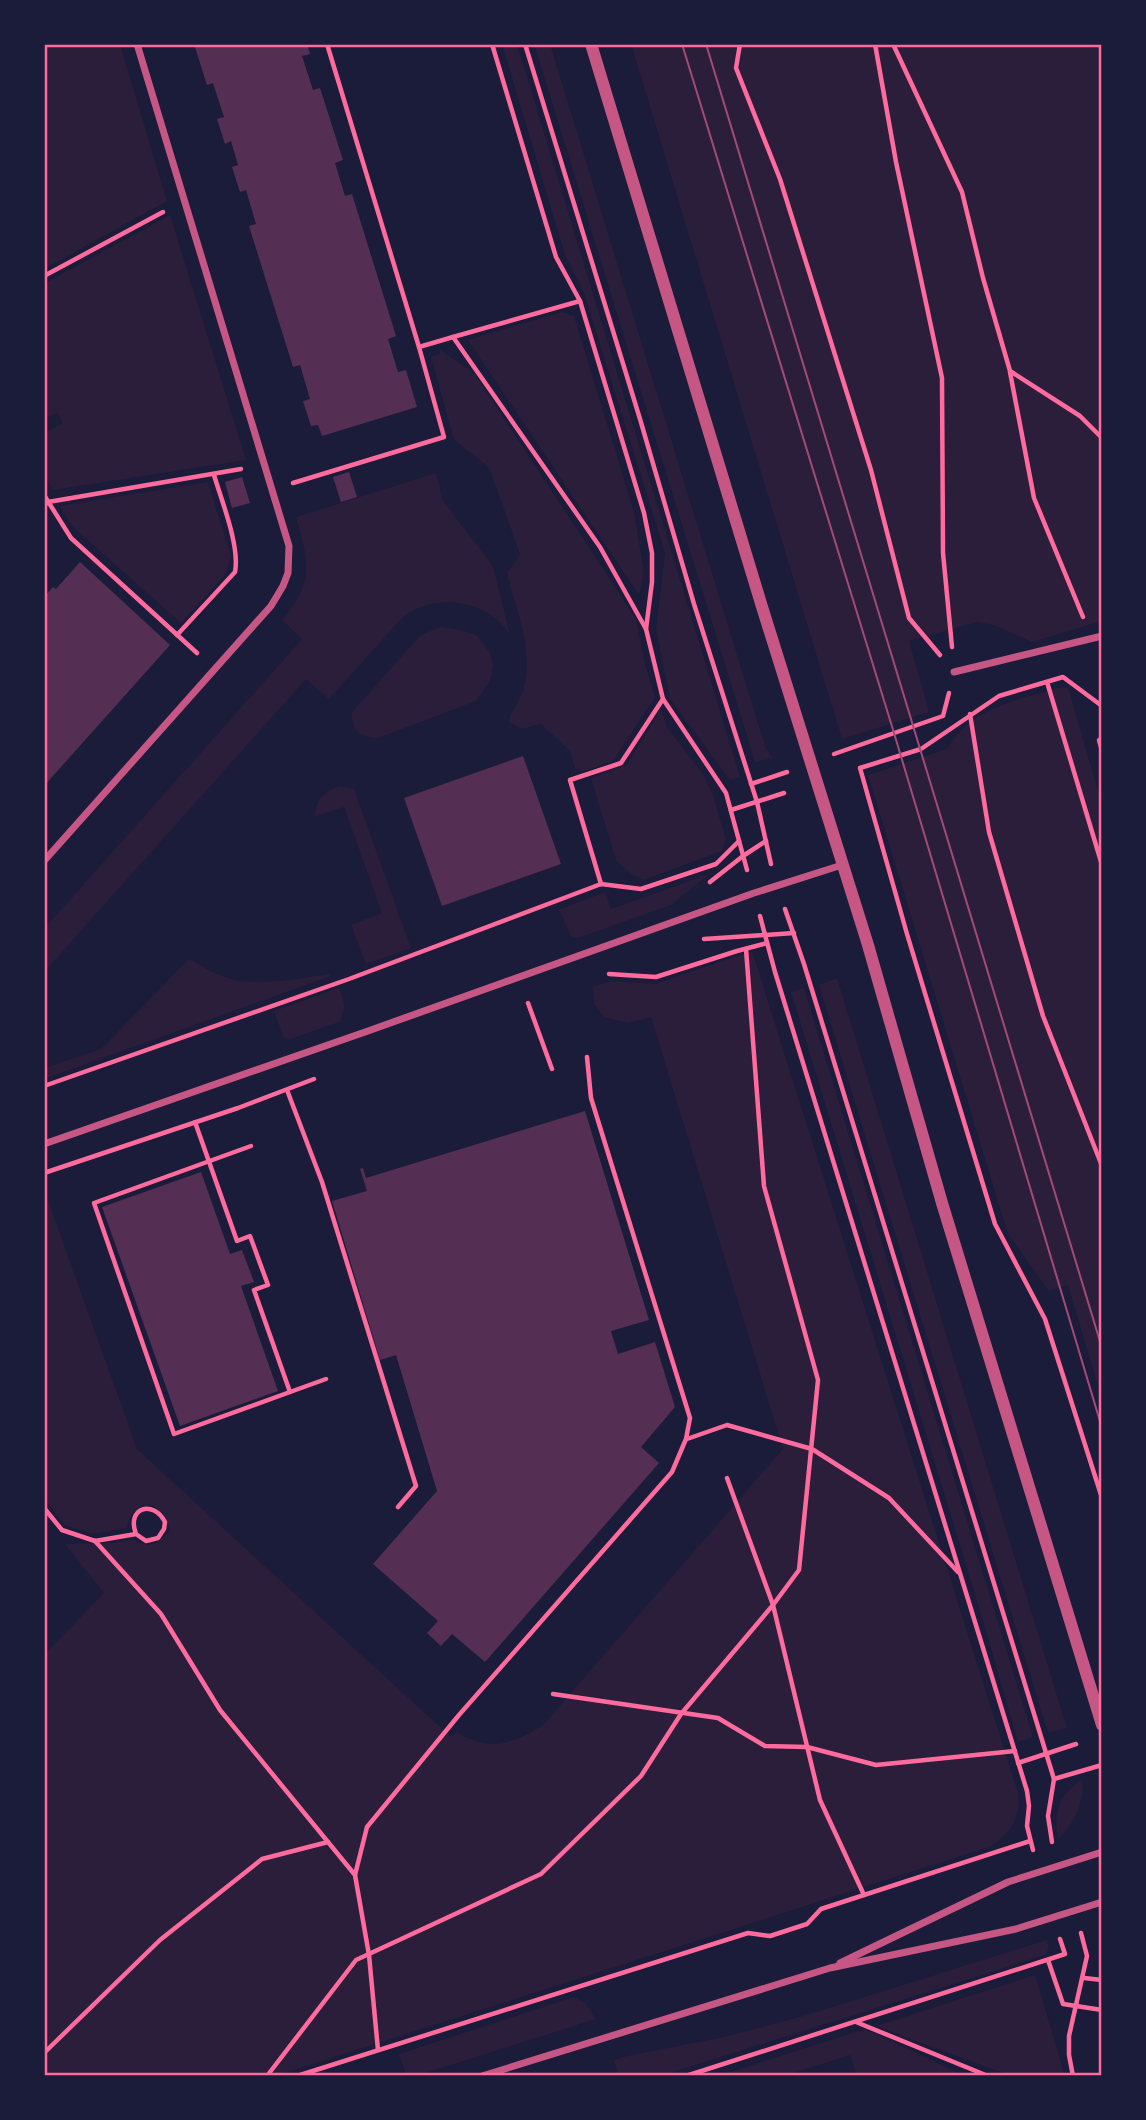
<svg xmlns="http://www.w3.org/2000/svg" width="1146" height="2120" viewBox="0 0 1146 2120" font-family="'Roboto Serif',serif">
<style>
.green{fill:#2a1e3b}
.building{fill:#542f53}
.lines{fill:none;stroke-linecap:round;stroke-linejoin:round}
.path{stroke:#ff6b9d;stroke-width:4.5}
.minor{stroke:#c65784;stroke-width:7}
.tertiary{stroke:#c65784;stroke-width:12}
.tram{stroke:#a44b75;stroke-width:2}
.neatline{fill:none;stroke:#ff6b9d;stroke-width:2.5}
</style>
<rect width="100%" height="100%" fill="#1b1b3a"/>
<g class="green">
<polygon points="44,44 120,44 167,201 44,269"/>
<polygon points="502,44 517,44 740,777 730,780 670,699 656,630 665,553 584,293 565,255"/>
<polygon points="534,44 550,44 757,720 766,748 773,758 755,762"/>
<polygon points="631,44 728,44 729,46 736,44 815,44 816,47 823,44 1102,44 1102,621 1032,642 994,625 977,622 909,641 929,712 842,739"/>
<polygon points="170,215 246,460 53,490 44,474 44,433 63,423 58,412 44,419 44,284"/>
<polygon points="562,312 574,316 634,512 644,572 639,595 468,340"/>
<path d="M440 350 474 373 636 619 645 664 655 697 613 761 582 772 575 768 570 751 541 724 522 729 508 722C511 710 521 700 524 687 534 650 516 610 507 573L520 554 489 467 454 440 431 357 440 354Z"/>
<path d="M436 473 443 501 493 566 510 635C488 599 433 591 401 619L329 699 306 679 44 972V929L302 639 282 620C314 583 309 562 296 517Z"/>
<polygon points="208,482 231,556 225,575 181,623 72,526 60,506"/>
<path d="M440 627 461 630 478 636 490 653 493 666 490 681 476 701 378 738C360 738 351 730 352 712L421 635Z"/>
<path d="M1068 687 1102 805V1399L1068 1285 1049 1291 1008 1234 868 775 947 749C972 707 1014 701 1058 688Z"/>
<polygon points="661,709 667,727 704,776 712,793 726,839 722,851 643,880 631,874 616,860 591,778 627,765"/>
<path d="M340 786 354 789 411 948 366 964 351 925 382 913 344 807 314 817C317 799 324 792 340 786Z"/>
<polygon points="709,874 671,905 578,938 571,936 559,910 605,892 611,909"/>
<path d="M752 951 1018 1793C1022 1816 1009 1836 989 1847L275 2076H44V1655L104 1593 65 1544 113 1543 133 1540 148 1545 159 1542 170 1530C167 1517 163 1511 151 1505L134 1511 126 1528 92 1534 65 1525 44 1499V1189L137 1449 451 1737 456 1732C490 1752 513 1745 544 1724L783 1449 651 1017 627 1023 604 1017 594 1003 593 987 612 981 656 984Z"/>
<path d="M189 959C203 967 218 976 235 980 263 986 301 978 330 974L331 976 44 1079V1064L48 1067 101 1049Z"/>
<polygon points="837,978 1067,1728 1048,1733 819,985"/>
<path d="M339 988C344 1001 347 1010 339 1022L288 1040 283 1036 274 1011Z"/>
<polygon points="804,988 1033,1737 1018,1742 984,1624 791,992"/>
<path d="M1083 1779C1083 1804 1076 1821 1058 1839 1053 1810 1059 1795 1083 1779Z"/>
<polygon points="1047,1940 1049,1948 1045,1955 660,2076 618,2076 614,2060 627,2056 724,2037 807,2015"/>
<polygon points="1035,1975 1065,2076 1011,2076 876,2026"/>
<polygon points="574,1997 585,2003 596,2019 416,2076 406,2074 399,2054"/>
<polygon points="865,2029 965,2076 874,2075 857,2076 850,2055 784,2076 718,2076"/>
</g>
<g class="building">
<polygon points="194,44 307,44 310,54 302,56 313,90 320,88 343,160 335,163 345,196 352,194 396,336 388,339 398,372 406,370 417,407 322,436 318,425 311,426 303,401 310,399 300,365 293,367 249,226 256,224 246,190 240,192 232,167 238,165 231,141 225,144 217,119 224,117 213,83 207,85"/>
<polygon points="349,472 357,497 341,502 333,477"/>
<polygon points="242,477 250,503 232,508 225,482"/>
<polygon points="80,562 170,645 44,786 44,597 53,587 56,589"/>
<polygon points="523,756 561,864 442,906 404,798"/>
<polygon points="585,1111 649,1320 611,1331 618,1354 655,1342 675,1407 641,1447 659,1463 485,1662 452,1634 441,1646 427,1633 438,1621 373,1564 437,1491 396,1355 380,1360 332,1201 367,1191 360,1169 363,1168 366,1178"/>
<polygon points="201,1172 230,1254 242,1250 254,1282 241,1286 278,1391 180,1426 102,1207"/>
</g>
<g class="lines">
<g class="path">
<polyline points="327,44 419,347 453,337 600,547 646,629 663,699 726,793 747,870"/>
<polyline points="492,44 556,257 580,301 644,513 652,553 652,582 646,629"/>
<polyline points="525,44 640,419 694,604 757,802 771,864"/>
<polyline points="740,44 736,68 780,179 871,470 909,618 940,655"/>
<polyline points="875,44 896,162 942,378 943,553 952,647"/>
<polyline points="893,44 962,192 983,278 1010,371 1080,416 1102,438"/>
<polyline points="44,276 163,212"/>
<polyline points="453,337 580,301"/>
<polyline points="1010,372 1034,498 1083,617"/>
<polyline points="293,483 444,437 419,347"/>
<polyline points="44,495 71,538 197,653"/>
<polyline points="44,506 48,502 241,469"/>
<path d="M177 635 235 572C240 546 222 502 214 475"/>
<polyline points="1047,682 1102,865"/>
<polyline points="1102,706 1063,677 999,696 921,749 860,768 907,934 995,1224 1045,1319 1102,1498"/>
<polyline points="970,714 989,832 1043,1016 1102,1166"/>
<polyline points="1102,738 1099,740 1102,751"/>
<polyline points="834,754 943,716 949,693"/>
<polyline points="751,784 787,772"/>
<polyline points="731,810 784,793"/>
<polyline points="710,882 743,856 766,841"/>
<polyline points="601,884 570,780 621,763 663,699"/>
<polyline points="785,909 804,964 1054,1779 1048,1816 1052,1842"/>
<polyline points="760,916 775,972 1027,1791 1029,1806 1027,1826 1033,1850"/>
<polyline points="704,939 794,933"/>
<polyline points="609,974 656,977 737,951 767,943"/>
<polyline points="528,1003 552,1069"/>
<polyline points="44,1086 349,979 601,884 641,889 716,864 739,841"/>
<polyline points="287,1090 322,1182 416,1486 398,1507"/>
<polyline points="195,1122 237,1241 250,1236 268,1285 254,1290 290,1392 326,1379"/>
<polyline points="251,1146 94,1203 174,1434 290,1392"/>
<polyline points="44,1173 238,1108 314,1079"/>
<polyline points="687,1439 727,1425 812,1449 889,1498 958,1572"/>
<polyline points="727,1478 773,1605 820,1800 864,1895"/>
<path d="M44 1508 62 1530 95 1541 136 1534 146 1541 158 1538 164 1529 165 1522C153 1499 126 1508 136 1534"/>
<polyline points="95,1541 161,1614 220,1710 355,1875 369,1955 378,2050"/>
<polyline points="553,1694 718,1718 765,1746 807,1747 876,1765 1015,1751"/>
<polyline points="1018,1763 1076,1744"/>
<polyline points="1054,1779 1102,1765"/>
<polyline points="355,1875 367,1827 459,1715 672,1472 686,1439 690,1418 591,1098 587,1057"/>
<polyline points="1048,1960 1063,2004 1102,2010"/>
<polyline points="1084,1978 1102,1980"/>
<polyline points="856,2022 988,2076"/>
<polyline points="44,2053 160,1940 262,1859 328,1842"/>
<polyline points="267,2076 356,1960 541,1874 641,1776 681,1714 773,1605 799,1570 818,1380 764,1186 746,949"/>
<polyline points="297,2076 748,1933 770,1936 807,1924 821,1909 1030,1841"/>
<polyline points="686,2076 1065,1954 1060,1939"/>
<polyline points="1073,2076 1069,2055 1069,2036 1087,1956 1081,1933"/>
<polyline points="1101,2076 1102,2076"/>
</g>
<g class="minor">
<polyline points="954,672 1102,636"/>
<polyline points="44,861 271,606 283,586 288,573 289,546 137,44"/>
<polyline points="44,1144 368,1031 754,893 842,865"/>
<polyline points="840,1963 1008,1882 1102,1852"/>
<polyline points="482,2076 830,1968 1016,1929 1102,1902"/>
</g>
<polyline class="tertiary" points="591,44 763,610 868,945 942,1203 1102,1725"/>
<g class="tram">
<polyline points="682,44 894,733 1102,1428"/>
<polyline points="706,44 1102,1348"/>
</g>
</g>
<rect width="1146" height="2120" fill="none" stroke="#1b1b3a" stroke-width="91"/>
<rect x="46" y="46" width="1054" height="2028" class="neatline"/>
</svg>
